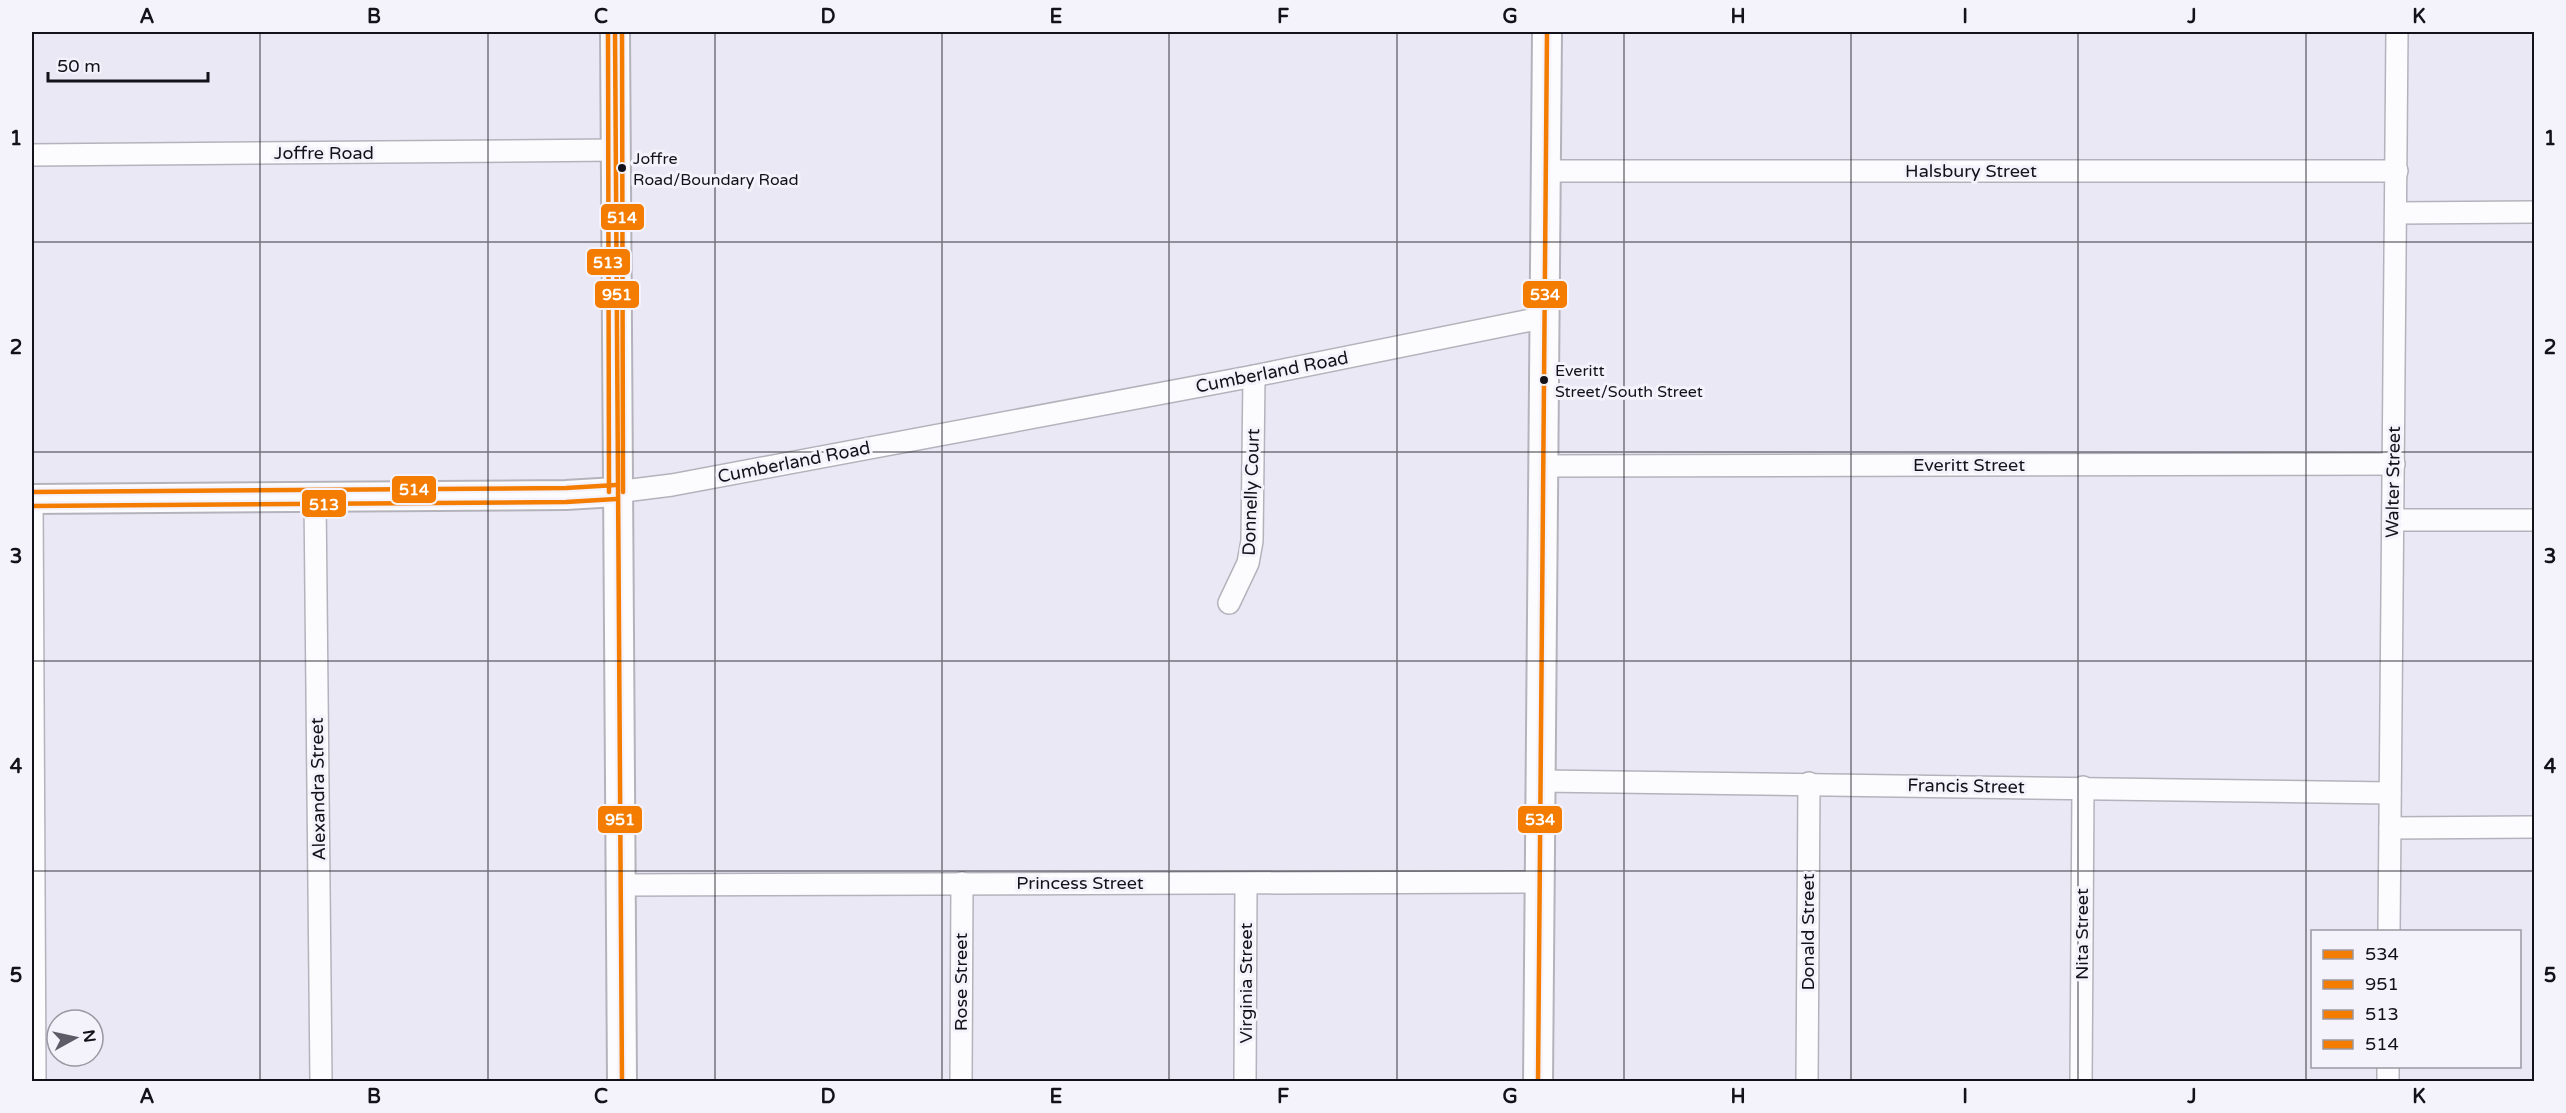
<svg xmlns="http://www.w3.org/2000/svg" width="2566" height="1113" viewBox="0 0 2566 1113" font-family="'Varela Round',sans-serif">
<style>
.lines{fill:none;stroke-linecap:round;stroke-linejoin:round}
.street-casing{stroke:#b4b3bc;stroke-width:24}
.secondary-casing{stroke:#b4b3bc;stroke-width:32}
.street{stroke:#fcfcfe;stroke-width:21}
.secondary{stroke:#fcfcfe;stroke-width:28}
.bus-1-casing{stroke:#f4f2fb;stroke-width:9}
.bus-2-casing{stroke:#f4f2fb;stroke-width:9}
.bus-3-casing{stroke:#f4f2fb;stroke-width:9}
.bus-4-casing{stroke:#f4f2fb;stroke-width:9}
.bus-1{stroke:#f37c01;stroke-width:4.5}
.bus-2{stroke:#f37c01;stroke-width:4.5}
.bus-3{stroke:#f37c01;stroke-width:4.5}
.bus-4{stroke:#f37c01;stroke-width:4.5}
.grid{fill:none;stroke:#13121a;stroke-width:1.5;stroke-opacity:0.55}
.bus-dot{fill:#13121a;stroke:#f4f2fb;stroke-width:2}
.labels{text-anchor:middle;dominant-baseline:central;stroke-width:6;stroke-linejoin:round;paint-order:stroke}
.bus-label{font-size:16px;fill:#13121a;stroke:#f4f2fb;text-anchor:start}
.street-label{font-size:18px;fill:#13121a;stroke:#f4f2fb}
.line-badge{stroke:#f4f2fb;stroke-width:2}
.badge-label{font-size:16px;text-anchor:middle;font-weight:bold;fill:#fff}
.neatline{fill:none;stroke:#13121a;stroke-width:2}
.grid-label{font-size:20px;text-anchor:middle;font-weight:bold;fill:#13121a}
</style>
<rect width="100%" height="100%" fill="#eae8f5"/>
<g class="lines">
<defs>
<g id="street">
<polyline points="32,155 616,150"/>
<polyline points="1546,171 2397,171"/>
<polyline points="2396,213 2534,212"/>
<polyline points="1544,466 2394,464"/>
<polyline points="616,492 672,485 1254,376 1546,317"/>
<polyline points="315,497 321,1082"/>
<polyline points="32,499 35,1082"/>
<polyline points="2393,520 2534,520"/>
<polyline points="1229,603 1248,563 1252,541 1254,376"/>
<polyline points="1542,781 2390,793"/>
<polyline points="2390,828 2534,827"/>
<polyline points="621,885 1539,882"/>
<polyline points="2389,932 2397,32"/>
<polyline points="961,1082 962,883"/>
<polyline points="1245,1082 1246,884"/>
<polyline points="1807,1082 1809,783"/>
<polyline points="2081,1082 2083,787"/>
<polyline points="2388,1082 2388,1066"/>
</g>
<g id="secondary">
<polyline points="615,32 622,1082"/>
<polyline points="32,499 566,495 616,492"/>
<polyline points="1538,1082 1547,32"/>
</g>
</defs>
<use href="#street" class="street-casing"/>
<use href="#secondary" class="secondary-casing"/>
<use href="#street" class="street"/>
<use href="#secondary" class="secondary"/>
<defs>
<polyline id="bus-1" points="1538,1082 1547,32"/>
<polyline id="bus-2" points="615,32 622,1082"/>
<g id="bus-3">
<polyline points="608,32 609,492"/>
<polyline points="32,506 566,502 616,499"/>
</g>
<g id="bus-4">
<polyline points="622,32 623,492"/>
<polyline points="32,492 566,488 616,485"/>
</g>
</defs>
<use href="#bus-1" class="bus-1-casing"/>
<use href="#bus-2" class="bus-2-casing"/>
<use href="#bus-3" class="bus-3-casing"/>
<use href="#bus-4" class="bus-4-casing"/>
<use href="#bus-1" class="bus-1"/>
<use href="#bus-2" class="bus-2"/>
<use href="#bus-3" class="bus-3"/>
<use href="#bus-4" class="bus-4"/>
</g>
<path class="grid" d="M260 32V1082M488 32V1082M715 32V1082M942 32V1082M1169 32V1082M1397 32V1082M1624 32V1082M1851 32V1082M2078 32V1082M2306 32V1082M32 242H2534M32 452H2534M32 661H2534M32 871H2534"/>
<g class="bus-dot">
<circle cx="622" cy="168" r="5"/>
<circle cx="1544" cy="380" r="5"/>
</g>
<g class="labels">
<g class="bus-label">
<text x="633" y="159">Joffre<tspan x="633" dy="21">Road/Boundary Road</tspan></text>
<text x="1555" y="371">Everitt<tspan x="1555" dy="21">Street/South Street</tspan></text>
</g>
<g class="street-label">
<text x="324" y="153">Joffre Road</text>
<text x="1971" y="171">Halsbury Street</text>
<text transform="translate(1272 372) rotate(-11)">Cumberland Road</text>
<text transform="translate(794 462) rotate(-11)">Cumberland Road</text>
<text x="1969" y="465">Everitt Street</text>
<text transform="translate(2393 482) rotate(-89)">Walter Street</text>
<text transform="translate(1251 492) rotate(-88)">Donnelly Court</text>
<text transform="translate(1966 786) rotate(1)">Francis Street</text>
<text transform="translate(318 789) rotate(-91)">Alexandra Street</text>
<text x="1080" y="883">Princess Street</text>
<text transform="translate(1808 932) rotate(-90)">Donald Street</text>
<text transform="translate(2082 934) rotate(-90)">Nita Street</text>
<text transform="translate(961 982) rotate(-90)">Rose Street</text>
<text transform="translate(1246 983) rotate(-90)">Virginia Street</text>
</g>
</g>
<g class="line-badge">
<rect x="600" y="203" width="45" height="28" rx="6" fill="#f37c01"/>
<rect x="586" y="248" width="45" height="28" rx="6" fill="#f37c01"/>
<rect x="594" y="280" width="46" height="29" rx="6" fill="#f37c01"/>
<rect x="1522" y="280" width="46" height="29" rx="6" fill="#f37c01"/>
<rect x="391" y="475" width="46" height="29" rx="6" fill="#f37c01"/>
<rect x="301" y="489" width="46" height="29" rx="6" fill="#f37c01"/>
<rect x="597" y="805" width="46" height="29" rx="6" fill="#f37c01"/>
<rect x="1517" y="805" width="46" height="29" rx="6" fill="#f37c01"/>
</g>
<g class="badge-label">
<text x="622" y="223">514</text>
<text x="608" y="268">513</text>
<text x="617" y="300">951</text>
<text x="1545" y="300">534</text>
<text x="414" y="495">514</text>
<text x="324" y="510">513</text>
<text x="620" y="825">951</text>
<text x="1540" y="825">534</text>
</g>
<rect width="2566" height="1113" fill="none" stroke="#f4f2fb" stroke-width="66"/>
<rect x="2311" y="930" width="210" height="138" fill="#f4f2fb" stroke="#9a98a1" stroke-width="1.5"/>
<rect x="2323" y="950" width="30" height="9" fill="#f37c01" stroke="#9a98a1" stroke-width="1.5"/>
<text x="2365" y="960" font-size="18" fill="#13121a">534</text>
<rect x="2323" y="980" width="30" height="9" fill="#f37c01" stroke="#9a98a1" stroke-width="1.5"/>
<text x="2365" y="990" font-size="18" fill="#13121a">951</text>
<rect x="2323" y="1010" width="30" height="9" fill="#f37c01" stroke="#9a98a1" stroke-width="1.5"/>
<text x="2365" y="1020" font-size="18" fill="#13121a">513</text>
<rect x="2323" y="1040" width="30" height="9" fill="#f37c01" stroke="#9a98a1" stroke-width="1.5"/>
<text x="2365" y="1050" font-size="18" fill="#13121a">514</text>
<g transform="translate(75 1038) rotate(82)"><circle r="28" fill="#f4f2fb" stroke="#9a98a1" stroke-width="1.5"/>
<path d="M0-4.5L10 22L0 15L-10 22Z" fill="#5e5d67"/>
<text y="-9" font-size="16" font-weight="bold" text-anchor="middle" fill="#13121a">N</text>
</g>
<path d="M48 72v9h160v-9" fill="none" stroke="#13121a" stroke-width="3"/>
<text x="57" y="72" font-size="18" fill="#13121a" stroke="#f4f2fb" stroke-width="4.5" paint-order="stroke">50 m</text>
<rect x="33" y="33" width="2500" height="1047" class="neatline"/>
<g class="grid-label">
<text x="147" y="23">A</text>
<text x="374" y="23">B</text>
<text x="601" y="23">C</text>
<text x="828" y="23">D</text>
<text x="1056" y="23">E</text>
<text x="1283" y="23">F</text>
<text x="1510" y="23">G</text>
<text x="1738" y="23">H</text>
<text x="1965" y="23">I</text>
<text x="2192" y="23">J</text>
<text x="2419" y="23">K</text>
<text x="16" y="145">1</text>
<text x="2550" y="145">1</text>
<text x="16" y="354">2</text>
<text x="2550" y="354">2</text>
<text x="16" y="563">3</text>
<text x="2550" y="563">3</text>
<text x="16" y="773">4</text>
<text x="2550" y="773">4</text>
<text x="16" y="982">5</text>
<text x="2550" y="982">5</text>
<text x="147" y="1103">A</text>
<text x="374" y="1103">B</text>
<text x="601" y="1103">C</text>
<text x="828" y="1103">D</text>
<text x="1056" y="1103">E</text>
<text x="1283" y="1103">F</text>
<text x="1510" y="1103">G</text>
<text x="1738" y="1103">H</text>
<text x="1965" y="1103">I</text>
<text x="2192" y="1103">J</text>
<text x="2419" y="1103">K</text>
</g>
</svg>
